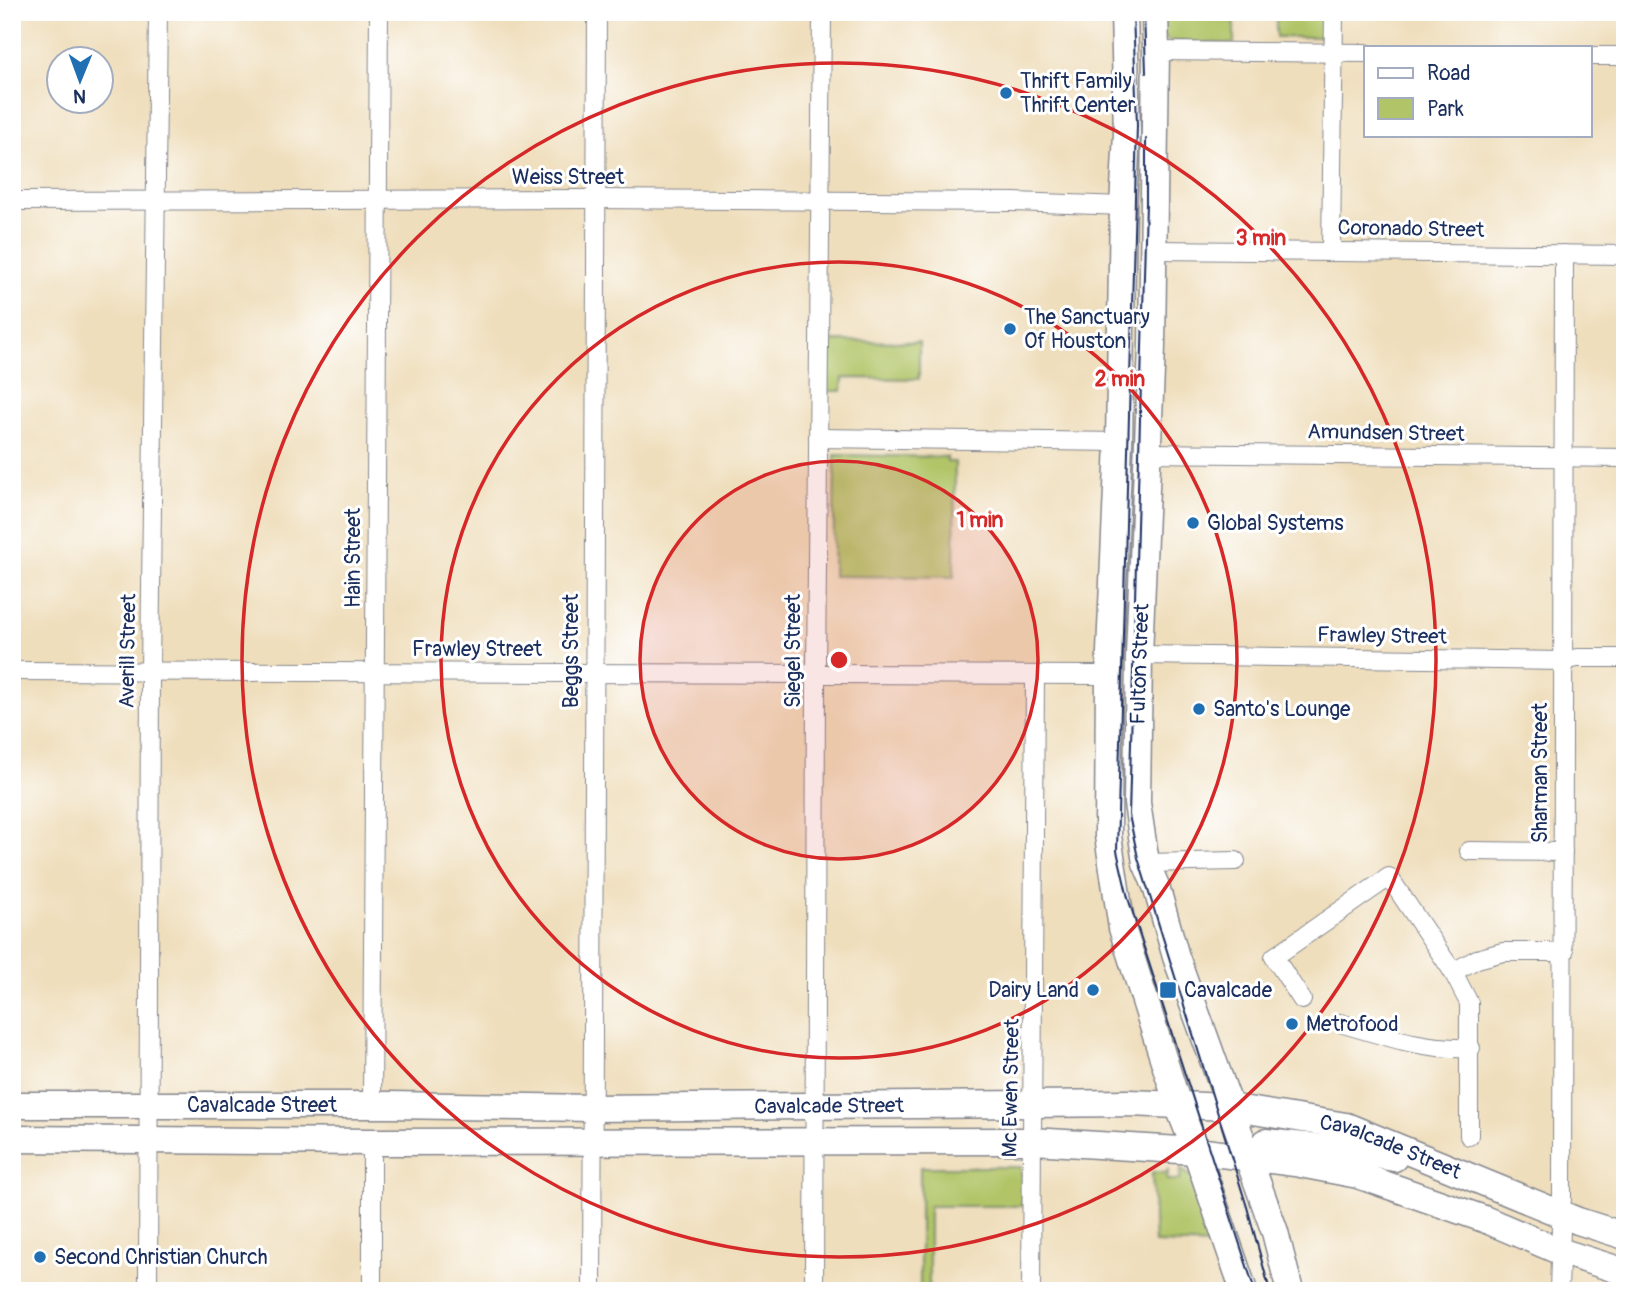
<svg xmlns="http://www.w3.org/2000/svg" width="1637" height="1303" viewBox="0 0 1637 1303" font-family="Pangolin,sans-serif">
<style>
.green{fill:#b1c568;stroke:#667a63;stroke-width:2}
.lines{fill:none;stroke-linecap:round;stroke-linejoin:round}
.street-casing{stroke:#85868d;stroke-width:20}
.secondary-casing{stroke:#85868d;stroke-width:29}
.street{stroke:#fff;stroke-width:18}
.secondary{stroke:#fff;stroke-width:26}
.tram{stroke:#1b2f5e;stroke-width:2}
.ring{fill:none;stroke:#d62828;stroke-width:3.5}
.poi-dot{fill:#1f6fb2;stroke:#fff;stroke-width:2.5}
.labels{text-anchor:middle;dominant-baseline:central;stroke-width:6;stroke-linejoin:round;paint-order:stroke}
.poi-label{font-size:21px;fill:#1b2f5e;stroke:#fff;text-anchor:start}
.street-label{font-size:21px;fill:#1b2f5e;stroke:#fff}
.centre{fill:#d62828;stroke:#fff;stroke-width:3.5}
.ring-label{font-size:21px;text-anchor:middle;font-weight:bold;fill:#d62828;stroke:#fff;stroke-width:6;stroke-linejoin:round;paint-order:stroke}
</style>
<rect width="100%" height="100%" fill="#fff"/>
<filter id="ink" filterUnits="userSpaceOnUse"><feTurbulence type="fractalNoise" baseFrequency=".0143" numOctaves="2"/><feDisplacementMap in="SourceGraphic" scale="14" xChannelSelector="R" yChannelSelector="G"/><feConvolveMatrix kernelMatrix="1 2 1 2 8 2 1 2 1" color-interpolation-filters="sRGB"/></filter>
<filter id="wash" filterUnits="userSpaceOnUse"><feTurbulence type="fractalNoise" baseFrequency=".00686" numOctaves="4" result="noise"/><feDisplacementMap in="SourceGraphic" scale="28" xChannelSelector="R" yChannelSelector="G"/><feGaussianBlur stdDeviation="1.57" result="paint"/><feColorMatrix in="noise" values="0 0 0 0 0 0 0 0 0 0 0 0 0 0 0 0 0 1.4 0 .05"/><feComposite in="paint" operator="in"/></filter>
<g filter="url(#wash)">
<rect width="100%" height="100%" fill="#efdebc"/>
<g class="green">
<polygon points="1162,12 1234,12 1234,44 1169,41 1163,36"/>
<rect x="1276" y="12" width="51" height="25"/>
<polygon points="827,341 919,342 919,379 843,378 842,391 827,391"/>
<polygon points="835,455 947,457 947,462 955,462 954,577 833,576"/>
<polygon points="920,1167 1021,1167 1022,1206 929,1206 929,1291 920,1291"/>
<polygon points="1181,1169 1193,1178 1214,1245 1155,1243 1152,1172 1165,1173 1168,1170 1167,1180 1180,1180"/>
</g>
</g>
<g filter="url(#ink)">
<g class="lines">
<defs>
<g id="street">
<polyline points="1156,51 1366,53"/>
<polyline points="1590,56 1625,56"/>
<polyline points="12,201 595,199 1014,202 1123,206"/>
<polyline points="1154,250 1625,255"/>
<polyline points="1331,251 1334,12"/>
<polyline points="818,438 1119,442"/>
<polyline points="1148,453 1625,458"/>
<polyline points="1139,655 1563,661 1578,658 1625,658"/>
<polyline points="12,671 1109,675"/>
<polyline points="1469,851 1563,852"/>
<polyline points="1146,863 1236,861"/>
<polyline points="1453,972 1477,959 1503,952 1564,952"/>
<polyline points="1302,1000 1274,957 1389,877 1453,972 1469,1003 1469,1136"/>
<path d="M1340 1023C1386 1036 1422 1050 1471 1048"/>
<polyline points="372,1105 379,12"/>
<polyline points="148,1291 150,672 158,12"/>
<polyline points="372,1291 372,1142"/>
<polyline points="592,1291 597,12"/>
<polyline points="814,1291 816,675 822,12"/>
<polyline points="1031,1291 1035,676"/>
<polyline points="1559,1291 1562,1195 1564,254"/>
</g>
<g id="secondary">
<polyline points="1124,12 1127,134 1123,206 1119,442 1109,675 1108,836 1122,928 1178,1105 1196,1151 1244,1291"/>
<polyline points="1155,12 1156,51 1152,347 1139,655 1137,803 1146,863 1156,886 1176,957 1275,1232 1290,1291"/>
<path id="s1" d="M12 1105H389L594 1108 1129 1103 1229 1107 1346 1126 1578 1221 1625 1236"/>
<polyline points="12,1139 372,1142 1033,1141 1196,1151 1295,1163 1358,1175 1484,1219 1559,1251 1625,1272"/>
<polyline points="1266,1142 1360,1152 1394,1158"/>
</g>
</defs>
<use href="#street" class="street-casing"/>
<use href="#secondary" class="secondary-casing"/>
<use href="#street" class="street"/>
<use href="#secondary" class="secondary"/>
<g class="tram">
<polyline points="1133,12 1137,125 1117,851 1128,898 1255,1291"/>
<polyline points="1144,12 1146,73"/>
<polyline points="1146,139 1146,203 1129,815 1138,858 1247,1207 1270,1291"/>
</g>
</g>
</g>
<circle cx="839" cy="660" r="199" fill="#d62828" fill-opacity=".12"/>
<g class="ring">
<circle cx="839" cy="660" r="199"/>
<circle cx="839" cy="660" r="398"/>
<circle cx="839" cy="660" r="597"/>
</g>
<g class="poi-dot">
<circle cx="1006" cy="93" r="7"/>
<circle cx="1010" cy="329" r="7"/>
<circle cx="1193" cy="523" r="7"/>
<circle cx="1199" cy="709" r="7"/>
<circle cx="1093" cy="990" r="7"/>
<rect x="1159" y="981" width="18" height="18" rx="3.5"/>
<circle cx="1292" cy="1024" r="7"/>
<circle cx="40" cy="1257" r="7"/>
</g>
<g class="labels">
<g class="poi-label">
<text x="1020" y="81">Thrift Family<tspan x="1020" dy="24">Thrift Center</tspan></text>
<text x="1024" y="317">The Sanctuary<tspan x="1024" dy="24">Of Houston</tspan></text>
<text x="1207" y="523">Global Systems</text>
<text x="1213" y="709">Santo's Lounge</text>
<text x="1079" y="990" text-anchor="end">Dairy Land</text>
<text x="1184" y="990">Cavalcade</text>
<text x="1306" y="1024">Metrofood</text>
<text x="54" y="1257">Second Christian Church</text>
</g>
<g class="street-label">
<text x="568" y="177">Weiss Street</text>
<text transform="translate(1411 229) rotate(1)">Coronado Street</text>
<text transform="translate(1386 433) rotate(1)">Amundsen Street</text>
<text transform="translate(353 558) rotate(-90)">Hain Street</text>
<text transform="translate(1382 636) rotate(1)">Frawley Street</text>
<text x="477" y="649">Frawley Street</text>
<text transform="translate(128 651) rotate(-89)">Averill Street</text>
<text transform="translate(571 651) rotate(-90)">Beggs Street</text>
<text transform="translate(793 651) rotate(-90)">Siegel Street</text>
<text transform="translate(1140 664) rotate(-88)">Fulton Street</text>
<text transform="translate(1540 773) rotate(-90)">Sharman Street</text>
<text transform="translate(1011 1088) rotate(-89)">Mc Ewen Street</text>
<text stroke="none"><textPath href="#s1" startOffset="250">Cavalcade Street</textPath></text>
<text stroke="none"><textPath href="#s1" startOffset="817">Cavalcade Street</textPath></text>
<text stroke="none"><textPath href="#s1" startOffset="1384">Cavalcade Street</textPath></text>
</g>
</g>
<circle cx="839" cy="660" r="10" class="centre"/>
<g class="ring-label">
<text x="1261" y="245">3 min</text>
<text x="1120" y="386">2 min</text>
<text x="980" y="527">1 min</text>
</g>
<rect width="1637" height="1303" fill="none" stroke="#fff" stroke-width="42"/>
<rect x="1364" y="46" width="228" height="91" fill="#ffffff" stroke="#a4acbf" stroke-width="2"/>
<rect x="1378" y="68" width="35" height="10" fill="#ffffff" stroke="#a4acbf" stroke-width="2"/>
<text x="1427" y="80" font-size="21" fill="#1b2f5e">Road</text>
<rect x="1378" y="98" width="35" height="21" fill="#b1c568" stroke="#a4acbf" stroke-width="2"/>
<text x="1427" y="116" font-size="21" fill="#1b2f5e">Park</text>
<g transform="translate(80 80) rotate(181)"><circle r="33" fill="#ffffff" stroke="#a4acbf" stroke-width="2"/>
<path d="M0-5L12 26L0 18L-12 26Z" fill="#1f6fb2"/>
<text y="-10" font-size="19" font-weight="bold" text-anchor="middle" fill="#1b2f5e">N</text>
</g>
</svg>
